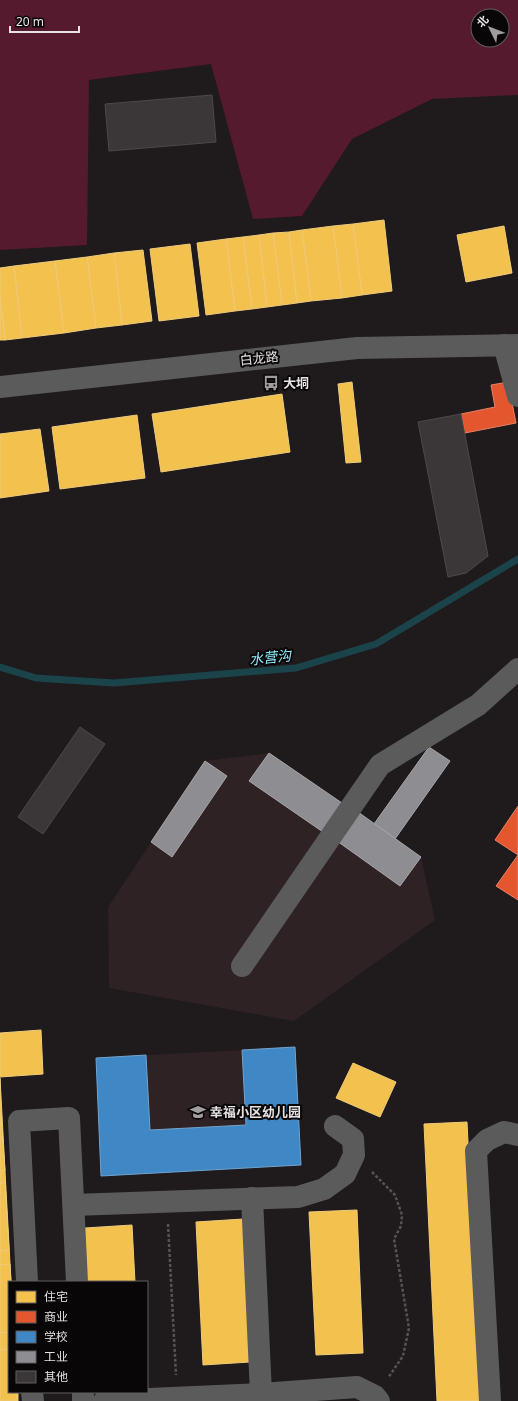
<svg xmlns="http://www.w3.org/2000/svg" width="518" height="1401" viewBox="0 0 518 1401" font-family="'Noto Sans','Noto Sans SC',sans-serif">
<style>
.built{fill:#2e2225}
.green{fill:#551a2e;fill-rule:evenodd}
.homes{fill:#f2c14e;stroke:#efcb7b}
.shops{fill:#e4572e;stroke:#e58164}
.schools{fill:#3f88c5;stroke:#71a3ce}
.industry{fill:#8d8d92;stroke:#a8a6aa}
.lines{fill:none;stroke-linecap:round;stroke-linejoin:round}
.stream{stroke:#1b434a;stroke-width:7}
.building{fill:#3b3738;stroke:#4d494b}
.path{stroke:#555455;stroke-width:2.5;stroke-dasharray:3 2;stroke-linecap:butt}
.minor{stroke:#5b5b5c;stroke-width:22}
.labels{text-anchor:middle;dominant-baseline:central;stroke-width:4;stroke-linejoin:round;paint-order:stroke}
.street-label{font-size:13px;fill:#e7e2e3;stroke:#080606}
.poi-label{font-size:13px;font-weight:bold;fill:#e7e2e3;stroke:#080606;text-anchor:start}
.water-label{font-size:14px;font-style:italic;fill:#8fedff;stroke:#080606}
</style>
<rect width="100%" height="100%" fill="#1f1a1c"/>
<g class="built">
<polygon points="429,747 450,761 395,839 421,857 435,920 294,1021 109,988 108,907 205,761 269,753 374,824"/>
<polygon points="295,1047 301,1165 101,1176 96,1058"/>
</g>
<path class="green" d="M0 0H518V95L432 99 352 139 302 216 253 219 211 64 89 80 87 245 0 250ZM478 16H502V40H478Z"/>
<g class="homes">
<polygon points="384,220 392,291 362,295 353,224"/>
<polygon points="353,224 362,295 342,298 333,226"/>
<polygon points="333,226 342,298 311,301 302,230"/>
<polygon points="504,226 512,273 466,282 457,235"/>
<polygon points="302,230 311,301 297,303 289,232"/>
<polygon points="289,232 297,303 282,305 273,233"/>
<polygon points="273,233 282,305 267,307 259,235"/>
<polygon points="259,235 267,307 252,309 243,237"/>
<polygon points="243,237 252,309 235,311 226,239"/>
<polygon points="226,239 235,311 206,315 197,243"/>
<polygon points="190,244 199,316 159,321 150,249"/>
<polygon points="143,250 152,321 122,325 114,253"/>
<polygon points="114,253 122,325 96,328 87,257"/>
<polygon points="87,257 96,328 64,333 55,261"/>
<polygon points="55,261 64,333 22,338 14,266"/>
<polygon points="14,266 22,338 5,340 0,297 0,268"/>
<polygon points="0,297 5,340 0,340"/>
<polygon points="352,382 361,462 346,463 338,384"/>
<polygon points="282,394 290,452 161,472 152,414"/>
<polygon points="137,415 145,478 60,489 52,427"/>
<polygon points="40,429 49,491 0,498 0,434"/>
<polygon points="41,1030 43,1074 0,1077 0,1033"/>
<polygon points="353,1063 396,1082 380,1117 336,1098"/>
<polygon points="0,1078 11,1282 9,1282 9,1392 18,1392 18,1401 0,1401"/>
<polygon points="0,1114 1,1114 5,1171 0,1171"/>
<polygon points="467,1122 481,1401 437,1401 424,1124"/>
<polygon points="5,1182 9,1250 0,1251 0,1183"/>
<polygon points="357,1210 363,1353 316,1355 309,1212"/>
<polygon points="243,1219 250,1362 203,1365 196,1222"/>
<polygon points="132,1225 135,1282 87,1282 85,1228"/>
<polygon points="10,1264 11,1282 9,1282 9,1332 0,1333 0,1265"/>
<polygon points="9,1349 9,1392 17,1392 17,1401 0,1401 0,1350"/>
</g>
<g class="shops">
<polygon points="508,382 516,423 465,433 461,414 495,407 491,385"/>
<polygon points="518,806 518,855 495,840"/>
<polygon points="518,855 518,900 496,886"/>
</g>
<polygon class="schools" points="295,1047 301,1165 101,1176 96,1058 146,1055 150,1130 246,1125 242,1050"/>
<g class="industry">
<polygon points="429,747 450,761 395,839 374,824"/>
<polygon points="269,753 342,803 323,832 249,781"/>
<polygon points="205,761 227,776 172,857 151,842"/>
<polygon points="358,812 421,857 400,886 337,841"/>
</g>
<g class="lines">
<polyline class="stream" points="0,667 36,678 114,683 296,668 376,644 518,559"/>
</g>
<g class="building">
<polygon points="212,95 216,142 109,151 105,104"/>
<polygon points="461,414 488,556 466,573 448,577 418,422"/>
<polygon points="80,727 105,744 43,834 18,817"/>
</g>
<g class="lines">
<g class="path">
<polyline points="372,1172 395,1195 402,1215 401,1226 394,1239 409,1328 403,1356 388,1378"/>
<polyline points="168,1224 176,1375"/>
</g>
<g class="minor">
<polyline points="504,345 518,396"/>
<polyline points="0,387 357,348 518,345"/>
<polyline points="242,966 380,765 478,705 518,669"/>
<polyline points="252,1198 261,1394"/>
<polyline points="74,1205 298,1197 324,1189 345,1174 354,1155 353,1139 335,1126"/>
<polyline points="27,1282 19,1121 69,1118 77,1282"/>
<polyline points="32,1392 33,1401"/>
<polyline points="83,1392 83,1401"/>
<polyline points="104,1401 261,1394 357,1387 375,1396 379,1401"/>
<polyline points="490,1401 476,1151 487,1140 504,1132 518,1135"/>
</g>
</g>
<defs>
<symbol id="bus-bare" viewBox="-9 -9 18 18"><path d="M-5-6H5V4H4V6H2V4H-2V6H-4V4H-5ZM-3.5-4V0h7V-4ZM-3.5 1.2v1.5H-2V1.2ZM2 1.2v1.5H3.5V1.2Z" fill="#a19c9d" stroke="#080606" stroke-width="2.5" paint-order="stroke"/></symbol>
<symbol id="school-bare" viewBox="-9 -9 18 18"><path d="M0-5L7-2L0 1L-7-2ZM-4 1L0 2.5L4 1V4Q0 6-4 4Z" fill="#a19c9d" stroke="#080606" stroke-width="2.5" paint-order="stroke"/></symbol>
</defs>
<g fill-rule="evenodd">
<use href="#bus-bare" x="260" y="372" width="22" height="22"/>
<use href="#school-bare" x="187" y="1101" width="22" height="22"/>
</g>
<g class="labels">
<g class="street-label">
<text transform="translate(259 358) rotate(-6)">白龙路</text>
</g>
<g class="poi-label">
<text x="283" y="383">大垌</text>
<text x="210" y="1112">幸福小区幼儿园</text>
</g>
<g class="water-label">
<text transform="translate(270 657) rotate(-6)">水营沟</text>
</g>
</g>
<rect x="8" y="1281" width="140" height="112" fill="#080606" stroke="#615e5e"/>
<rect x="16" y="1291" width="20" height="12" fill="#f2c14e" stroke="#615e5e"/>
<text x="44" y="1301" font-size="12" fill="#e7e2e3">住宅</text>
<rect x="16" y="1311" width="20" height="12" fill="#e4572e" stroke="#615e5e"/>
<text x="44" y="1321" font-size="12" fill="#e7e2e3">商业</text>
<rect x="16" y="1331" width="20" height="12" fill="#3f88c5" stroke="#615e5e"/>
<text x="44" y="1341" font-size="12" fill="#e7e2e3">学校</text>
<rect x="16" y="1351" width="20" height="12" fill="#8d8d92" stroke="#615e5e"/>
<text x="44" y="1361" font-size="12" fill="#e7e2e3">工业</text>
<rect x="16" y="1371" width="20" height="12" fill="#3b3738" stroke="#615e5e"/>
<text x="44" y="1381" font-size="12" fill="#e7e2e3">其他</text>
<g transform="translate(490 28) rotate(313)"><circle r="19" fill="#080606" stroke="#615e5e"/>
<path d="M0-3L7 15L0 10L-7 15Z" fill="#a19c9d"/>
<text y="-6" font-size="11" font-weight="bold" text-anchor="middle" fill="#e7e2e3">北</text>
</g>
<path d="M10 26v6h69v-6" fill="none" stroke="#e7e2e3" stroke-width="2"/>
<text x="16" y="26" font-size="12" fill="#e7e2e3" stroke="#080606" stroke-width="3" paint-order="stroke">20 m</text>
</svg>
